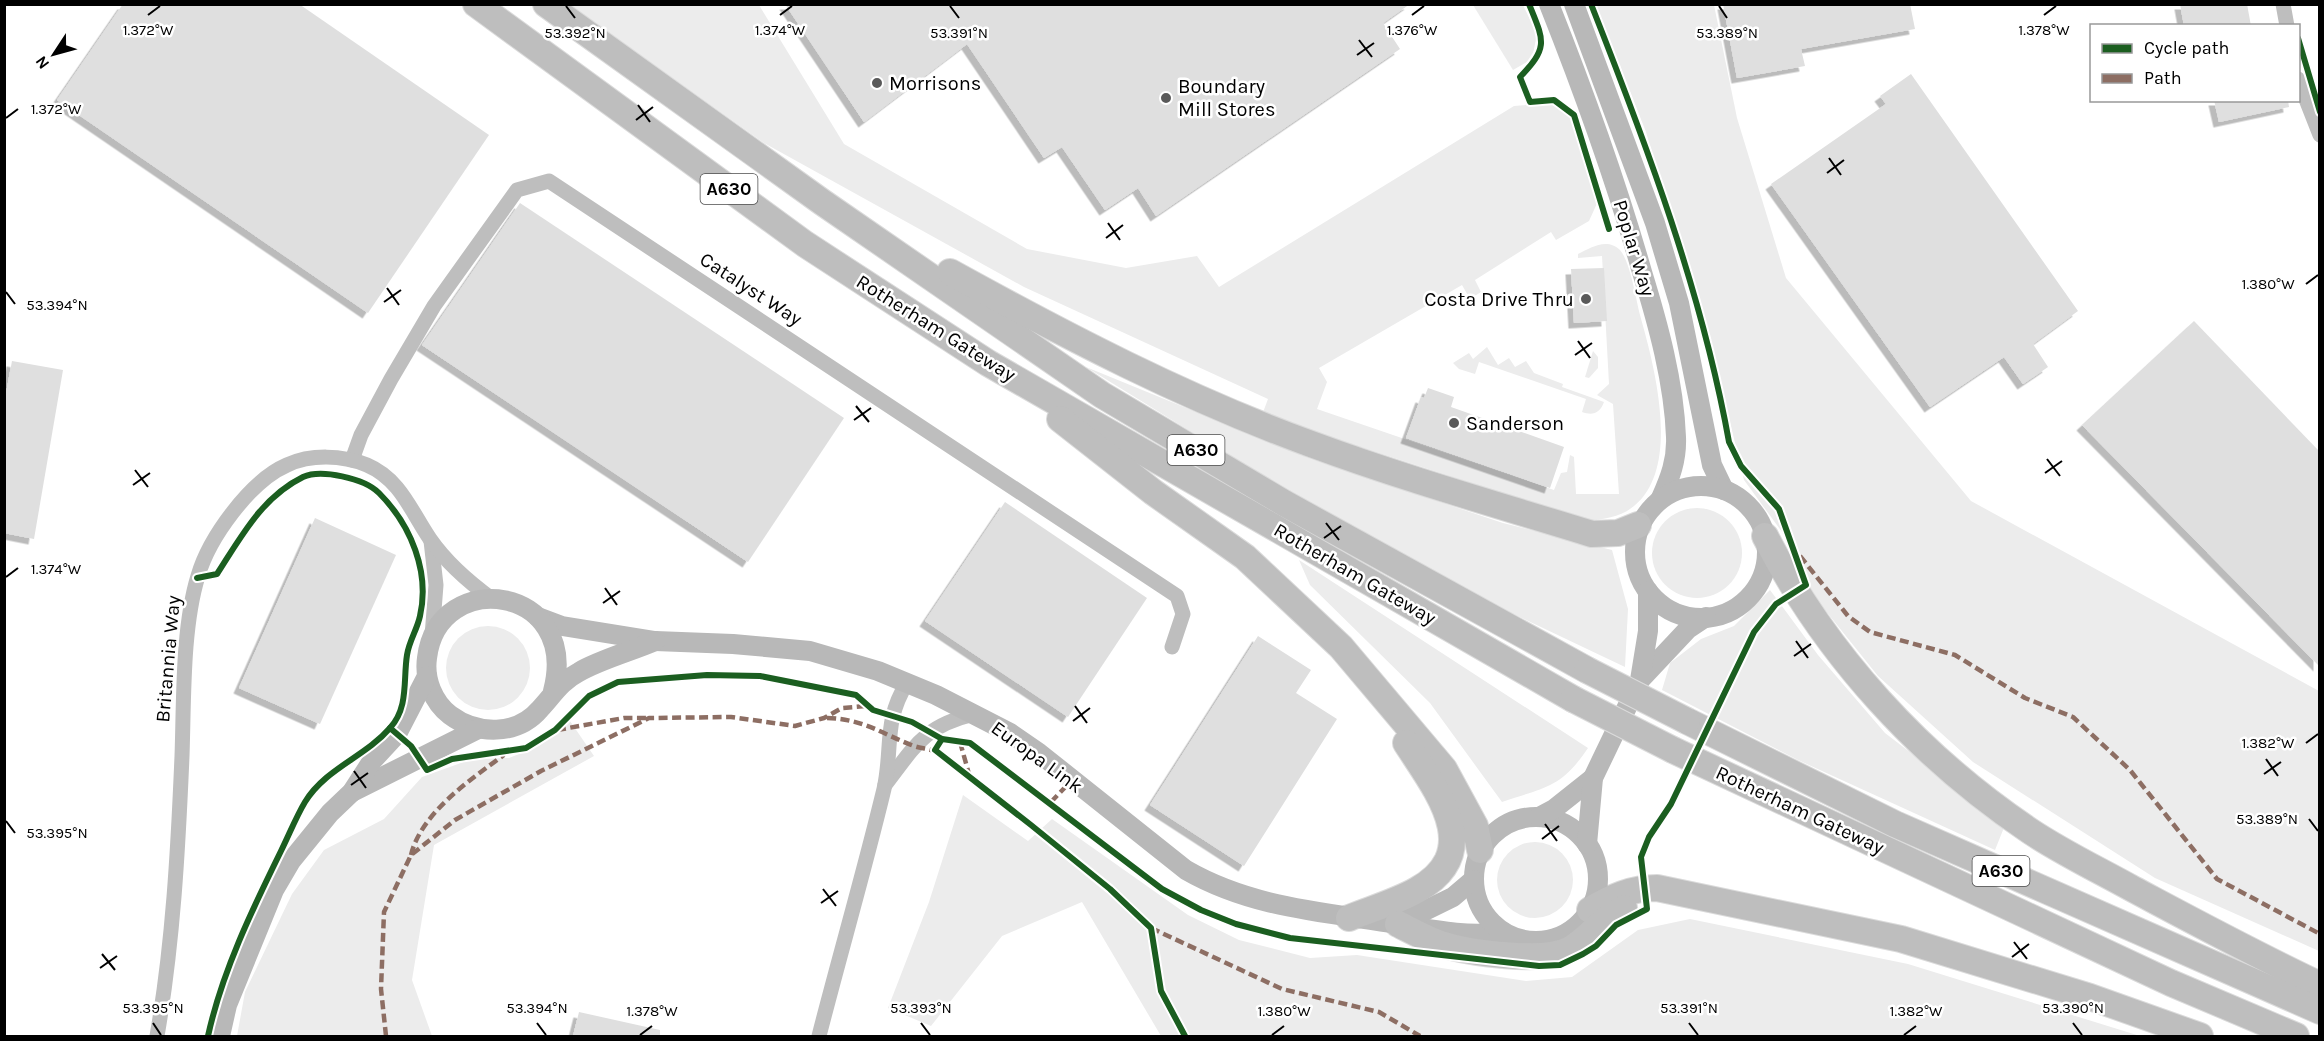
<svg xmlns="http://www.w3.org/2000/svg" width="2324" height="1041" viewBox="0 0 2324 1041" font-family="Karla,sans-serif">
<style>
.green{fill:#ececec}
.building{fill:#dfdfdf;filter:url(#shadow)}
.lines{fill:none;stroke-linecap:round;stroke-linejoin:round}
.highway-casing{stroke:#dbdbdb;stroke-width:28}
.street{stroke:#bebebe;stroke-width:15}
.secondary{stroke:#b8b8b8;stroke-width:20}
.highway{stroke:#bebebe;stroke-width:26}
.highway-bridge-casing{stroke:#dbdbdb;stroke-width:28;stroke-linecap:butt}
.highway-bridge{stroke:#bebebe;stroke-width:26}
.quiet{stroke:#8d6e63;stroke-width:4.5;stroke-dasharray:9 4.5;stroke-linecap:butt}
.cycleway-casing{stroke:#fff;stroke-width:10}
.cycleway{stroke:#1b5e20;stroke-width:6}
.ticks{fill:none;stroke:#000;stroke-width:2}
.poi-dot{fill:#595959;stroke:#fff;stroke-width:2}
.labels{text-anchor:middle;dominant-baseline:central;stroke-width:5;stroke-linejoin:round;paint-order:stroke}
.shield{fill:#fff;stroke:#4c4c4c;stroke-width:1.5}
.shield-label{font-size:18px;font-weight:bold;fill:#000}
.poi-label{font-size:20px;fill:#000;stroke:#fff;text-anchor:start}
.street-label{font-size:20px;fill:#000;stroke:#fff}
.ticks-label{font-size:15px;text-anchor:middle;fill:#000;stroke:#fff;stroke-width:5;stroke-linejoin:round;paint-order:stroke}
</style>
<defs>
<filter id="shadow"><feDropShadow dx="-5.5" dy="5.5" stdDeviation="0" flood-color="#0004"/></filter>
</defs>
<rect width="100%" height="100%" fill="#fff"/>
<g class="green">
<path d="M570 5H759L844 144 1027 249 1126 268 1197 256 1219 287 1514 106 1547 103 1571 113 1599 199 1589 221 1556 240 1551 232 1475 280 1481 292 1470 299 1462 285 1319 368 1327 382 1317 409 1554 490 1561 473 1567 472 1570 455 1574 457 1576 494H1619L1613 404 1597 395 1609 384 1602 256 1578 258V254C1590 248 1607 237 1620 250 1630 261 1636 299 1640 315 1654 365 1682 467 1634 506 1621 517 1604 519 1588 521L1262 415 1268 399 1024 287 764 143Z"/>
<polygon points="1473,5 1523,5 1537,34 1532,59 1513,70"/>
<polygon points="1596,5 1714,5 1737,118 1786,278 1971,501 2319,691 2319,951 2155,878 1973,762 1878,676 1817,600 1782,532 1744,480 1726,406 1646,132"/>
<path d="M1487 347 1498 365 1509 358 1515 367 1526 361 1534 373 1563 384 1562 387 1604 402C1600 413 1593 416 1582 412L1586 399 1479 362 1475 374 1459 369 1453 363 1469 353 1473 359Z"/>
<polygon points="1593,351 1598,357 1598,368 1589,378 1585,377"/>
<polygon points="1086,367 1311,459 1503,523 1612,550 1628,609 1625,667 1482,599 1297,497"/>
<circle cx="1697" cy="553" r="45"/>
<path d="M1299 560 1588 748C1561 788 1546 787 1502 802L1430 703 1310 585Z"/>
<polygon points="1770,590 1818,655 1885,733 2005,825 1995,850 1798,760 1662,690 1670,663 1701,639 1734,626"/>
<circle cx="488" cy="668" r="42"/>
<polygon points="570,721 594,756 434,845 412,980 432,1036 237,1036 245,992 292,894 324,850 384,819 422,777 472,759 509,758 539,746"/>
<polygon points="963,795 1028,841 1052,819 1188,915 1239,940 1310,958 1357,955 1526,981 1572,977 1638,930 1690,919 1908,964 2140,1036 1161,1036 1082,902 1002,936 931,1026 888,1008 929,902"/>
<circle cx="1535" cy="880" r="38"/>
</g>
<g class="building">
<polygon points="123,4 299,4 489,135 368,313 57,100"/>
<polygon points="785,4 1410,4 1383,23 1400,49 1156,216 1138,188 1105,210 1062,147 1044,158 967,44 864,122"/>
<polygon points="1723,4 1910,4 1915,29 1801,49 1805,66 1737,78"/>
<polygon points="2180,4 2247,4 2251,26 2184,26"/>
<polygon points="1911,74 2078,311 2033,344 2048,367 2023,384 2004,357 1930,407 1771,184 1886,104 1880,96"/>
<polygon points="2214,100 2288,100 2289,107 2219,122"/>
<polygon points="520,203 844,418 748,562 422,345"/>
<polygon points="1604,268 1607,321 1574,323 1571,269"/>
<polygon points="2194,321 2319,451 2319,666 2082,425"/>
<polygon points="12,361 63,370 34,539 4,533 4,404"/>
<polygon points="1428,388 1454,397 1451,407 1564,447 1550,488 1406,438 1421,397 1424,398"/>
<polygon points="1005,502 1147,598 1068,717 925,621"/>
<polygon points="315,518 396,555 320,724 239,688"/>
<polygon points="1258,636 1311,670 1296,693 1337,719 1244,866 1150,805"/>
<polygon points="579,1012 660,1030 660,1036 573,1036"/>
</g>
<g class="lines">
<defs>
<g id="highway">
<polyline points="476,4 805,244 988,363 1573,699"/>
<polyline points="546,4 822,202 1102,395 1284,503 1587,670"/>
<path d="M950 272C1066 336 1185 398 1311 444 1403 478 1498 505 1592 534L1618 533 1638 525"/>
<polyline points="1060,419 1153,492 1245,557 1341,647 1444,769 1475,826 1480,850"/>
<path d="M1765 536C1826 655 1920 757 2030 831 2063 853 2099 870 2133 889 2195 922 2256 955 2320 985"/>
<polyline points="1687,721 1895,824 2320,1011"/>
<polyline points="1673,750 2171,983 2296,1036"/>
<path d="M1590 910C1612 897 1631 888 1657 888L1901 939 2090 997 2200 1036"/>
<path d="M1349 918C1371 909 1396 902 1417 890 1486 851 1437 791 1406 743"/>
<path d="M1398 924C1412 931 1426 939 1441 944 1469 953 1543 963 1569 950 1589 939 1602 918 1624 908"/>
</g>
</defs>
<use href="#highway" class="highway-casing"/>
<g class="street">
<polyline points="2283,4 2287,26"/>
<polyline points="2298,79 2320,135"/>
<polyline points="352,460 361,435 391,379 434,306 517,190 549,181 1177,596 1183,614 1172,647"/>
<polyline points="431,541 436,585 432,636"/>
<path d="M885 785C915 746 924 726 974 714"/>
<path d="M157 1036C173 943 178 851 182 756 184 701 182 628 198 576 209 538 250 481 287 465 311 454 342 455 367 465 400 479 411 511 430 539 446 562 470 583 492 599"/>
<path d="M819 1036C840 954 864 872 884 789 893 749 883 721 907 683"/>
</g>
<g class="secondary">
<path d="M1549 4C1584 92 1616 181 1642 272 1658 324 1674 382 1676 437 1677 460 1670 478 1661 498"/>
<polyline points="1574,4 1655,223 1679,303 1712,465 1724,490"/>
<circle cx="1701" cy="552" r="66"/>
<path d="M538 617 562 626 655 641 733 644 810 651 878 671 936 695 1010 733 1039 753 1186 870C1252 908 1324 912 1398 924 1434 930 1467 937 1503 932"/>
<polyline points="1641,679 1688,629 1706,617"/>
<path d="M553 691C581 585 438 566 427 658 424 679 433 702 450 715 477 735 517 736 540 709 554 694 560 682 579 672 599 660 632 651 655 641"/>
<polyline points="352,792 478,729"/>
<circle cx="1536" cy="879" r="62"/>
<polyline points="1539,817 1554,809 1593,778"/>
<polyline points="1587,844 1593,778 1640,680 1648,631 1648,591"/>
<polyline points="1398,924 1453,897 1473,880"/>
<polyline points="220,1036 227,1005 274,890 291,861 330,813 352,792 372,761 397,734 427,676"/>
</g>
<use href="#highway" class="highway"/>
<defs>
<g id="highway-bridge">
<polyline points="1587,670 1687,721"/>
<polyline points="1573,699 1673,750"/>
</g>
</defs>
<use href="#highway-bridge" class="highway-bridge-casing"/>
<use href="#highway-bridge" class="highway-bridge"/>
<g class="quiet">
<polyline points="1800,556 1848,616 1870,632 1955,655 2025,698 2073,717 2130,770 2217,879 2320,934"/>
<path d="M827 718C864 719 882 734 914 746 922 749 930 748 937 753"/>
<polyline points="557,730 624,718 646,718"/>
<polyline points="960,742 969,774"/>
<polyline points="1051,802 1072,780"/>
<path d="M411 855C421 813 471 779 504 755"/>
<polyline points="1151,928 1282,989 1379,1012 1420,1036"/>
<polyline points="386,1036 381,989 384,912 411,855 455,820 541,771 649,718 731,717 795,726 824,718 842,708 867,706"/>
</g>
<defs>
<g id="cycleway">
<path d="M1529 4C1544 41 1549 47 1520 77L1530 102 1554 100 1574 115 1609 229"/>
<polyline points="2298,38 2320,112"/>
<path d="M197 578 217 574C241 537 262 497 303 477 321 469 364 478 379 493 411 525 430 572 420 616 417 630 409 641 407 655 403 680 409 707 390 728 365 757 326 768 305 802 296 817 289 835 281 851 252 910 222 972 208 1036"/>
<path d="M390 728 411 746 427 770 452 759 526 748 555 730 589 696 618 682 707 675 760 676 856 695 873 710 912 722 942 739 970 743 1162 889 1201 910 1236 924 1290 938 1539 966 1560 965 1583 954 1596 946 1616 925 1647 909 1641 857 1649 837 1671 804 1754 632 1776 604 1806 585 1779 509 1741 466 1729 442C1702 292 1647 146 1591 4"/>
<polyline points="942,739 935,750 1031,825 1110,889 1151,928 1161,991 1185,1036"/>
</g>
</defs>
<use href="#cycleway" class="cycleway-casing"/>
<use href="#cycleway" class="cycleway"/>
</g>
<path class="ticks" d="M566 6 575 18M950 6 959 18M1719 6 1727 18M148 15 160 6M780 15 792 6M1412 15 1424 6M2044 15 2056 6M1359 40 1372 57M1357 55 1374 43M638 105 650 122M6 118 18 109M636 120 653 107M1829 158 1841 175M1827 173 1844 160M1108 223 1120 240M1106 238 1123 225M2306 284 2318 275M387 288 399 305M6 292 15 304M384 302 401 290M1578 341 1590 358M1575 355 1592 343M856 406 869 422M854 420 871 408M2047 459 2060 476M135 470 148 487M2045 473 2062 461M133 485 150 473M1326 523 1339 540M1324 538 1341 526M6 577 18 568M605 588 617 605M603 603 620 591M1796 641 1808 658M1794 656 1811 644M1075 706 1087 723M1073 721 1090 708M2306 743 2318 734M2266 759 2278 776M354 771 366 788M2264 774 2281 762M351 785 368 773M2309 819 2318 831M6 821 15 833M1545 824 1557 841M1542 839 1559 826M823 889 836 906M821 903 838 891M2014 942 2027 959M102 954 115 970M2012 957 2029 944M100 968 117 956M153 1023 161 1035M537 1023 546 1035M921 1023 930 1035M1689 1023 1698 1035M2073 1023 2082 1035M640 1035 652 1026M1272 1035 1284 1026M1904 1035 1916 1026"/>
<g class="poi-dot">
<circle cx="877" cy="83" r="6"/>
<circle cx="1166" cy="98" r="6"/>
<circle cx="1586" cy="299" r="6"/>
<circle cx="1454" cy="423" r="6"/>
</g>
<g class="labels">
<g class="shield">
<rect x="700.5" y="174" width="57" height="30" rx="4.5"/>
<rect x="1167.5" y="435" width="57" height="30" rx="4.5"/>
<rect x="1972.5" y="856" width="57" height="30" rx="4.5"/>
</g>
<g class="shield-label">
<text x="729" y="189">A630</text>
<text x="1196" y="450">A630</text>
<text x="2001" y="871">A630</text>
</g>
<g class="poi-label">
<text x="889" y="83">Morrisons</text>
<text x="1178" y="86">Boundary<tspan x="1178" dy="23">Mill Stores</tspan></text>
<text x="1574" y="299" text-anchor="end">Costa Drive Thru</text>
<text x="1466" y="423">Sanderson</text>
</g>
<g class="street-label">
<text transform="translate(1634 248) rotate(73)">Poplar Way</text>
<text transform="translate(751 289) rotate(33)">Catalyst Way</text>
<text transform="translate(936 328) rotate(32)">Rotherham Gateway</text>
<text transform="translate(1355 574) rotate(30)">Rotherham Gateway</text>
<text transform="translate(168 659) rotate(-85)">Britannia Way</text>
<text transform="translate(1037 757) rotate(36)">Europa Link</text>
<text transform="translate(1800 810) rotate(25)">Rotherham Gateway</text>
</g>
</g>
<g class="ticks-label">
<text x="148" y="35">1.372°W</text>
<text x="780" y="35">1.374°W</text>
<text x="1412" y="35">1.376°W</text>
<text x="2044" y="35">1.378°W</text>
<text x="575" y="38">53.392°N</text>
<text x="959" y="38">53.391°N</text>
<text x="1727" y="38">53.389°N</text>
<text x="56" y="114">1.372°W</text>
<text x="2268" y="289">1.380°W</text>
<text x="57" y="310">53.394°N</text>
<text x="56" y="574">1.374°W</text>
<text x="2268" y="748">1.382°W</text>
<text x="2267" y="824">53.389°N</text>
<text x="57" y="838">53.395°N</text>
<text x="153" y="1013">53.395°N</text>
<text x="537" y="1013">53.394°N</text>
<text x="921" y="1013">53.393°N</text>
<text x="1689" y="1013">53.391°N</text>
<text x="2073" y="1013">53.390°N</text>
<text x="652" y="1016">1.378°W</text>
<text x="1284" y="1016">1.380°W</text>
<text x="1916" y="1016">1.382°W</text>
</g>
<rect width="2324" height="1041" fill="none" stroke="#000000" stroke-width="12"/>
<rect x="2090" y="24" width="210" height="78" fill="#ffffff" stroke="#999999" stroke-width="1.5"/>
<rect x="2102" y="44" width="30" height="9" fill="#1b5e20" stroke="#999999" stroke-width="1.5"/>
<text x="2144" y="54" font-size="18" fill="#000000">Cycle path</text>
<rect x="2102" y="74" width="30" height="9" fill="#8d6e63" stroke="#999999" stroke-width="1.5"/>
<text x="2144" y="84" font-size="18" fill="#000000">Path</text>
<g transform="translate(54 54) rotate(234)" stroke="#ffffff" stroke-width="4.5" paint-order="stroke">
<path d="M0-4.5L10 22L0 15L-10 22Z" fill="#000000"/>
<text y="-9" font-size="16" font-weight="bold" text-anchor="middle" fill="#000000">N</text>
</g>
</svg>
